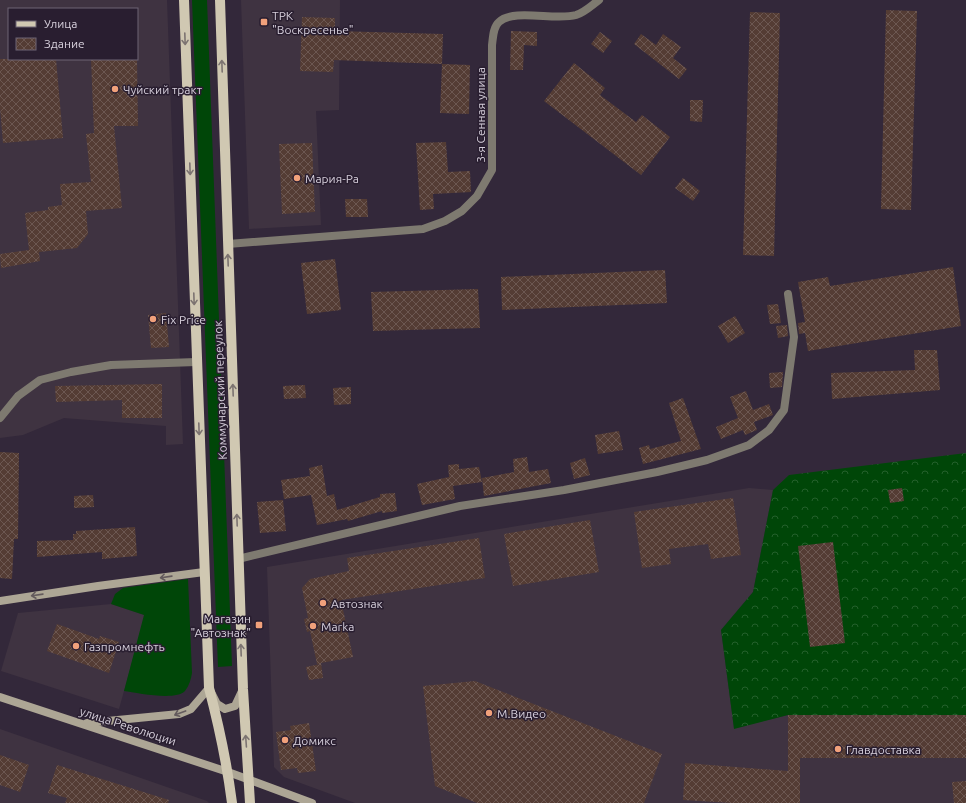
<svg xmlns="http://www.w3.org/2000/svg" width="966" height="803" viewBox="0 0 966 803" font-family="Ubuntu,sans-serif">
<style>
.commercial{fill:#3f3341;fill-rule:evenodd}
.grass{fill:#004608}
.forest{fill:url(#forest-crowns)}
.building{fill:url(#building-cross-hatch)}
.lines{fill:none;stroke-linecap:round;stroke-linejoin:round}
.minor{stroke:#7e7a70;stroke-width:8}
.secondary{stroke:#ada695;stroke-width:8}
.primary{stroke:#d0c8b2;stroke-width:10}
.oneway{stroke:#7c7371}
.oneway2{stroke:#645b5d}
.poi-dot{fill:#f1a17b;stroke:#291e30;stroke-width:1.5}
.labels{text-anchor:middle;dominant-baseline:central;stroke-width:3;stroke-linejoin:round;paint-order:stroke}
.poi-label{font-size:12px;fill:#d6cfdb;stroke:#291e30;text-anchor:start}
.street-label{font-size:12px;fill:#d6cfdb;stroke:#291e30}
</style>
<defs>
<pattern id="forest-crowns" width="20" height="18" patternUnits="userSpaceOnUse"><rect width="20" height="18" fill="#004608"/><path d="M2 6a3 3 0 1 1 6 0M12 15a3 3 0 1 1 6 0" fill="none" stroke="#24602b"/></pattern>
<pattern id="building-cross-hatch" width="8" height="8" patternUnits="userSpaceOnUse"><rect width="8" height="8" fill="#543c34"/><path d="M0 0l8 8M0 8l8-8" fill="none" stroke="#6c5751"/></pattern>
</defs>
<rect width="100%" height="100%" fill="#33283a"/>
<g class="commercial">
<path d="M0 0H167L183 444 166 445V426L64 418 23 435 0 438ZM9 9H137V59H9Z"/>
<polygon points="241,0 340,0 339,110 316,111 321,225 249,229"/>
<polygon points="749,488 773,490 753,592 721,630 734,728 788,715 966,715 966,803 355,803 284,777 274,767 267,567"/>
<polygon points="111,604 145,615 119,709 1,671 18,613"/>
<polygon points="0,729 207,801 209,803 0,803"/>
</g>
<g class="grass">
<polygon points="192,0 207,0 232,666 218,667"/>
<path d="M188 579 192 673C191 679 189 686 185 691 176 701 137 693 124 691L144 615 111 604 115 594 123 588Z"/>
</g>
<polygon class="forest" points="966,453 966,715 788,715 734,729 721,630 753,592 773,490 789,475"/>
<g class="building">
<polygon points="886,10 917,11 911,210 881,209"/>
<polygon points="750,12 780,13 774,256 743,255"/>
<polygon points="302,17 335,18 335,31 443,34 442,64 334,60 333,72 300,71"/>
<polygon points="511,31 537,32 537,46 524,45 523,70 510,70"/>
<polygon points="600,32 612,41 603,53 591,44"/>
<polygon points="641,34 656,45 663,34 681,47 673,58 687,69 679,79 634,44"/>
<polygon points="0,59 56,59 63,138 3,143 0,108"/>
<polygon points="91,59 137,59 138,126 114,126 122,208 86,211 88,234 77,248 39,252 40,261 1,268 0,254 29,250 25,213 48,210 48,207 62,205 60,184 91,182 86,134 94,133"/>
<polygon points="574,63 605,88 600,95 636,122 642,115 670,137 641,175 544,101"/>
<polygon points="442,64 470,65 469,114 440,113"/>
<polygon points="690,100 703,100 702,122 690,121"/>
<polygon points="446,142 448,172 470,171 471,192 433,194 434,209 420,210 416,143"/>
<polygon points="312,143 315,212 282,214 279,144"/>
<polygon points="683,178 700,191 693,201 675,188"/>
<polygon points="345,199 367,199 368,217 346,217"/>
<polygon points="335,259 341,310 307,314 301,263"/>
<polygon points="953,267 961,326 808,351 805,333 799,334 798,323 805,322 798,282 828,277 830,286"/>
<polygon points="665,270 667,303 502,310 501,277"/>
<polygon points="478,289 480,328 373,331 371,292"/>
<polygon points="778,304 781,323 770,324 767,305"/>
<polygon points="166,313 169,347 151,348 148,315"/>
<polygon points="735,316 745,333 728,343 718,326"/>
<polygon points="787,325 788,336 778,338 776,326"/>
<polygon points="914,350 937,350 940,390 832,399 831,373 915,370"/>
<polygon points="783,372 782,387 770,388 769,373"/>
<polygon points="162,384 162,418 122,418 122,400 56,402 55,386"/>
<polygon points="305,385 306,398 284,399 283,386"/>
<polygon points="351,387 351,404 334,405 333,388"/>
<polygon points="746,391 753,410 769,404 773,415 754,422 757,430 745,435 743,430 721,439 716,427 738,418 730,397"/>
<polygon points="683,398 701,449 643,464 639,448 649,445 650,449 681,441 669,403"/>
<polygon points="619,431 623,450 598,454 595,435"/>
<polygon points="0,452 19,453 18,539 14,539 12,579 0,578"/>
<polygon points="527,457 529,472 548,469 551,483 484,496 482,478 514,472 513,459"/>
<polygon points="585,458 590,475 574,479 570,463"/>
<polygon points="459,464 459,469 479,467 482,482 453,486 455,499 422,505 417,484 449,477 448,465"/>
<polygon points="322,465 327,496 334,494 337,510 380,497 380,494 395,493 397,511 382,513 382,511 348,521 347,519 317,525 311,495 284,499 281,480 310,476 309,468"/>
<polygon points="902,488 904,501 890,503 888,490"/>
<polygon points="93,495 94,507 74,508 74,496"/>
<polygon points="733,498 741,555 711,559 708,544 669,549 671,564 642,568 634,512"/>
<polygon points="283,500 286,531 260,533 257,502"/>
<polygon points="590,520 599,572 513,586 504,534"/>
<polygon points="135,527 137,556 102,559 102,552 37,557 37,541 73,540 73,534 76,534 76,531"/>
<polygon points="479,538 485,578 341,600 353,657 321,663 323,678 309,680 306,667 320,664 317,664 310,631 307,632 304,619 308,618 302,588 310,579 349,571 347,558"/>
<polygon points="833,542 845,643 810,647 798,546"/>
<polygon points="57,624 99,639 100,636 119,642 109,673 47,651"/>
<polygon points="475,681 662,754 644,803 477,803 435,786 423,686"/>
<polygon points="788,715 966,715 966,758 800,758 800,803 732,803 683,800 685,763 788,771"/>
<polygon points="309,723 316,771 298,773 297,768 281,770 276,732 291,730 290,726"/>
<polygon points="0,755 29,765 20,792 0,785"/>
<polygon points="57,765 169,800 168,803 65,803 67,798 48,793"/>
<polygon points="966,781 966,803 954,803 952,782"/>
</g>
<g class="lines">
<g class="minor">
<path d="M228 244 423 229 445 221 462 211 477 196 492 170V45C493 38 493 27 499 22 513 8 556 21 576 15 585 12 592 5 599 0"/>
<polyline points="0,418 18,396 40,380 71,372 111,365 196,362"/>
<polyline points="238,559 460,506 564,490 657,472 707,460 749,445 769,430 784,410 794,337 788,294"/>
</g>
<g class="secondary">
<polyline points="0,601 98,586 204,572"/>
<polyline points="0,697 228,772 312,803"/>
<polyline points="87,723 179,714 191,709 209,688 217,704 225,709 235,706 243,689"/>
</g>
<g class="primary">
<path d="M184 0 209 688C219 726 227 764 232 803"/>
<polyline points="220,0 243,689 250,803"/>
</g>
</g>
<defs><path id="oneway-shaft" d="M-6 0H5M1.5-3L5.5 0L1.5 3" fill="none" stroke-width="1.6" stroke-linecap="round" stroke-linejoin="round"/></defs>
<g class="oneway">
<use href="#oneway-shaft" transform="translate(185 39) rotate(88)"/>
<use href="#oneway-shaft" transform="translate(222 66) rotate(-92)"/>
<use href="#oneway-shaft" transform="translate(190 169) rotate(88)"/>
<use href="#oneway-shaft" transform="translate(228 260) rotate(-92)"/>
<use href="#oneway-shaft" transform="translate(194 299) rotate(88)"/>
<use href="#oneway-shaft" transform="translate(233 390) rotate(-92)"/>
<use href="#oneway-shaft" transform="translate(199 429) rotate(88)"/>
<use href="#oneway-shaft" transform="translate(237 520) rotate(-92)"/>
<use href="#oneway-shaft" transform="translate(241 650) rotate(-92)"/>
<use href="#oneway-shaft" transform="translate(246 741) rotate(-94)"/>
</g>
<g class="oneway2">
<use href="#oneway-shaft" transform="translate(166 577) rotate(172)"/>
<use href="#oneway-shaft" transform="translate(37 595) rotate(172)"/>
<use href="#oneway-shaft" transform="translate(180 713) rotate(160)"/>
</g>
<g class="poi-dot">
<rect x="260" y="18" width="8" height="8" rx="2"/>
<circle cx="115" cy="89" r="4"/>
<circle cx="297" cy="178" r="4"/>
<circle cx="153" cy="319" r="4"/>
<circle cx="323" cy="603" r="4"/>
<rect x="255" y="621" width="8" height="8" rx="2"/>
<circle cx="313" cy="626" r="4"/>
<circle cx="76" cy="646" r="4"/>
<circle cx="489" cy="713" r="4"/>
<circle cx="285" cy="740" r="4"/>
<circle cx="838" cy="749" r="4"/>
</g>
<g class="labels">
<g class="poi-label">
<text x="272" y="15">ТРК<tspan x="272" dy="14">"Воскресенье"</tspan></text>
<text x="123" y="89">Чуйский тракт</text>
<text x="305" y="178">Мария-Ра</text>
<text x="161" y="319">Fix Price</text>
<text x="331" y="603">Автознак</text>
<text x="251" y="618" text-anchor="end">Магазин<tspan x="251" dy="14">"Автознак"</tspan></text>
<text x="321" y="626">Marka</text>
<text x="84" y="646">Газпромнефть</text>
<text x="497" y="713">М.Видео</text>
<text x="293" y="740">Домикс</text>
<text x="846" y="749">Главдоставка</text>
</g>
<g class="street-label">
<text transform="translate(480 115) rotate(-90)">3-я Сенная улица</text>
<text transform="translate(220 390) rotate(-92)">Коммунарский переулок</text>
<text transform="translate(128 726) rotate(18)">улица Революции</text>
</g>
</g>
<rect x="8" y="8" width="130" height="52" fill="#291e30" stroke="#6e6574"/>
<rect x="16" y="21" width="20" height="6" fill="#d0c8b2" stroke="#6e6574"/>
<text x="44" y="28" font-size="12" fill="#d6cfdb">Улица</text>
<rect x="16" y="38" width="20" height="12" fill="url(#building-cross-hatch)" stroke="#6e6574"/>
<text x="44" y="48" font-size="12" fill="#d6cfdb">Здание</text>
</svg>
